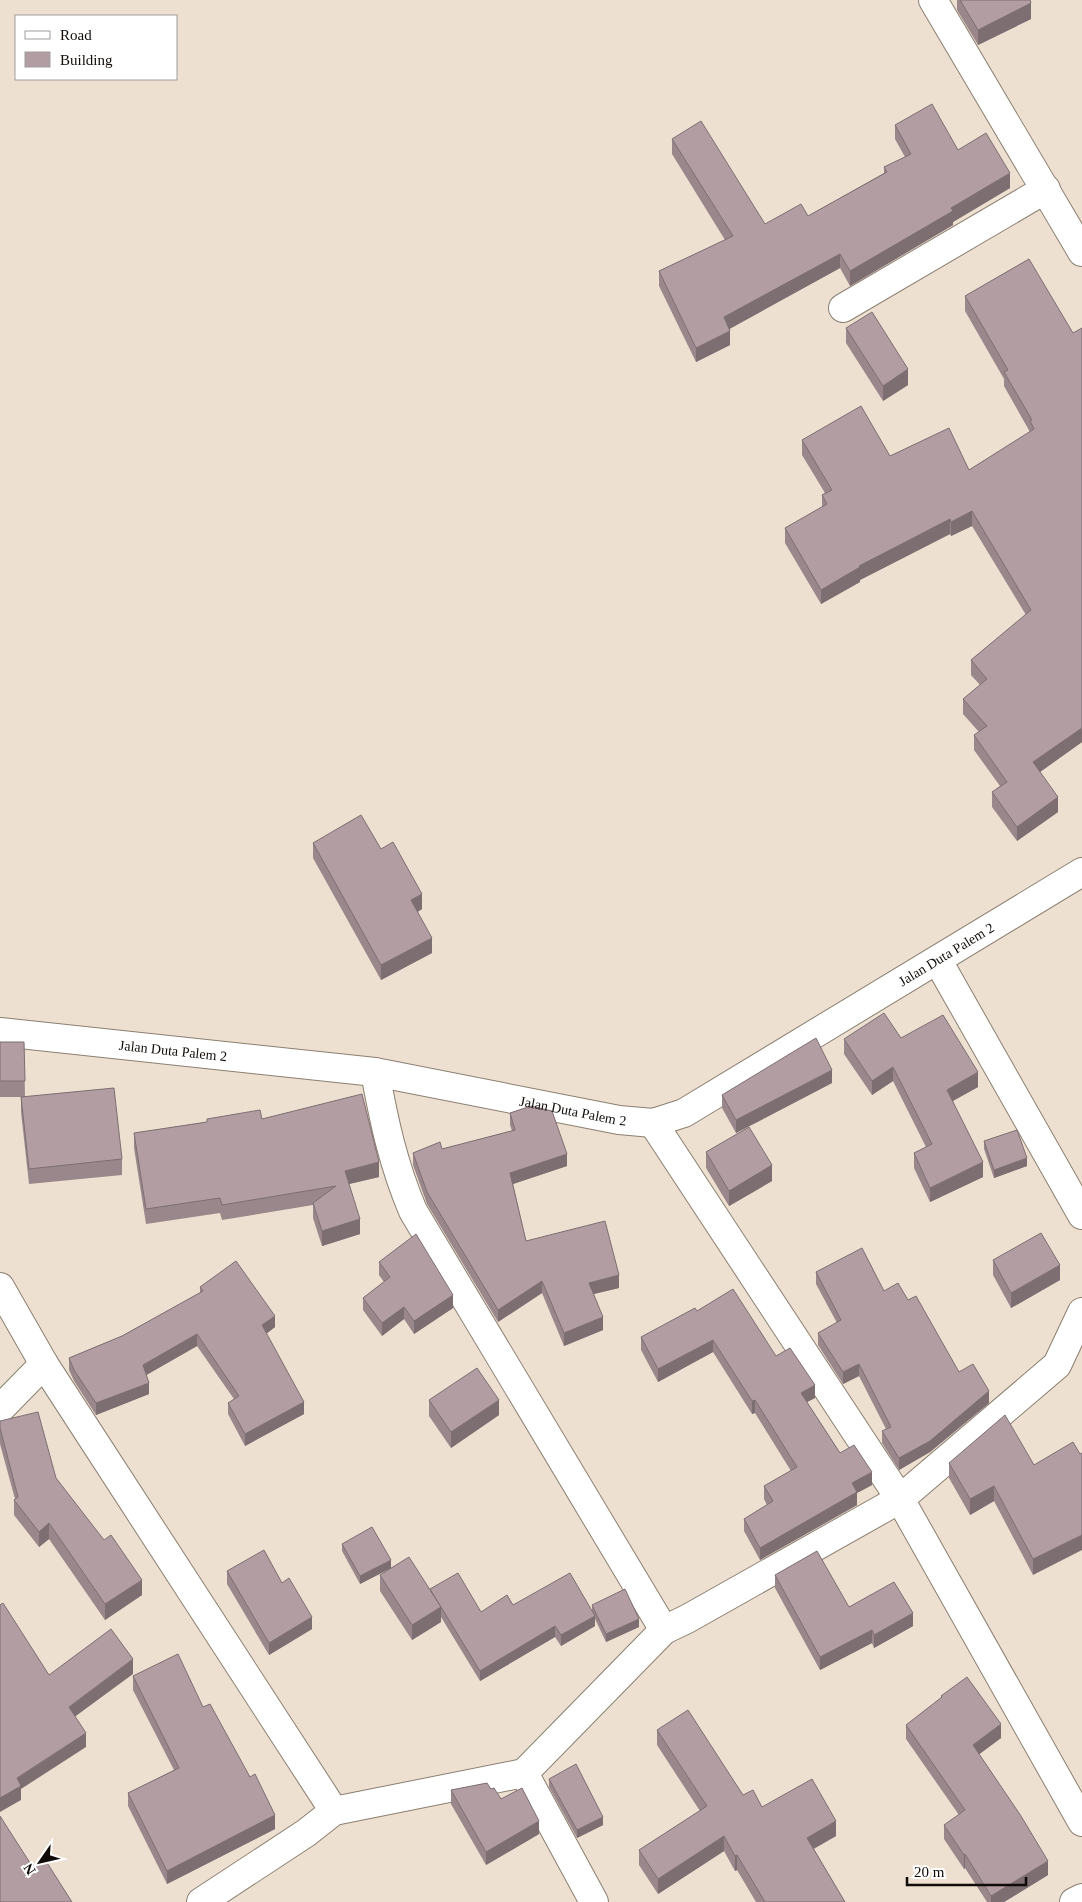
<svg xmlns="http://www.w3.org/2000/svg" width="1082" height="1902" viewBox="0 0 1082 1902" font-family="'Times New Roman',serif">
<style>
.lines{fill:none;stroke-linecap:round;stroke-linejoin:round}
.street-casing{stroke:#8b7f70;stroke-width:30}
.street{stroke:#fff;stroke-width:28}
.wall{fill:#99878c}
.shaded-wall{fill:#7d6e72}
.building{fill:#b29da3;stroke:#7d6e72}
.labels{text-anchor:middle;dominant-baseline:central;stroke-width:4;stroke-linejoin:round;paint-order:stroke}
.street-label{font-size:14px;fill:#100b07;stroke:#fff}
</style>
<rect width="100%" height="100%" fill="#eee0d0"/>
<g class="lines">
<defs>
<g id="street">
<polyline points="933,0 1082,252"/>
<polyline points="843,308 1046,189"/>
<polyline points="938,961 1082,1215"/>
<path id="s1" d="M0 1032 375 1072 619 1120 653 1123 684 1113 1082 872"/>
<path d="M375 1072C384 1121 393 1164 413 1211L664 1630"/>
<polyline points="653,1123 900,1499 1082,1822"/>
<polyline points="0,1287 44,1364 334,1811"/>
<polyline points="0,1409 44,1364"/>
<polyline points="524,1773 594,1902"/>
<polyline points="201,1902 306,1833 334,1811 524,1773 664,1630 687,1619 900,1499 1057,1365 1082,1312"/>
<polyline points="1074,1902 1082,1898"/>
</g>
</defs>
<use href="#street" class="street-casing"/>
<use href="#street" class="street"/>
</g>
<g class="wall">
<polygon points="957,0 1030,0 1031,19 978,45 957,10"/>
<polygon points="895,125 958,150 1010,188 953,222 953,225 850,286 840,268 729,329 730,345 696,362 659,286 659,271 725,240 672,154 672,139 765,224 808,216 884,173 884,167 905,157 895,139"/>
<polygon points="1029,259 1082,742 1040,772 1058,812 1017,841 992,807 992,792 1000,786 974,750 974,735 979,732 963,714 963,699 980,685 971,675 971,660 1026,615 972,526 951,536 950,534 860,580 860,582 821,604 785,543 785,528 822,507 822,495 825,493 802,455 802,440 969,470 1030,432 1004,386 1004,379 965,311 965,296"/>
<polygon points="846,328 908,385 883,401 846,343"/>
<polygon points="313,843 381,849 422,909 418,912 432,953 381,980 313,858"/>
<polygon points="901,1038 978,1087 953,1101 983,1177 930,1202 914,1168 914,1153 926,1147 893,1081 872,1095 844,1054 844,1039"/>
<polygon points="0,1042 24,1042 25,1097 0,1097"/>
<polygon points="832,1083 736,1133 722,1108 722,1095"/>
<polygon points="21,1097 122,1159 122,1175 29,1184 21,1112"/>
<polygon points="510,1113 567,1166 513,1184 526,1241 619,1288 594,1294 603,1330 564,1346 542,1293 498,1322 427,1204 413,1165 413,1153 442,1149 512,1131 510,1125"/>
<polygon points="207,1119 262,1119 379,1177 349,1184 360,1234 322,1246 313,1218 313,1205 222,1220 220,1213 146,1224 134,1148 134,1133 207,1122"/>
<polygon points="984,1141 1027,1166 994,1178 984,1149"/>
<polygon points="706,1152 772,1181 729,1206 706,1168"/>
<polygon points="993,1260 1060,1280 1011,1308 993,1275"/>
<polygon points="379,1262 453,1308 414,1334 404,1319 382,1336 363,1310 363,1298 384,1282 379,1275"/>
<polygon points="816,1272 884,1291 908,1300 959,1372 989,1403 930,1452 899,1470 882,1443 882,1431 886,1429 859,1376 843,1384 818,1345 818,1333 837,1323 816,1284"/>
<polygon points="200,1287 275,1327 266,1334 304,1414 245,1446 228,1414 228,1403 234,1399 197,1346 146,1375 149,1394 96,1415 74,1381 69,1370 69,1358 122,1336 200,1293"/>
<polygon points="697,1311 776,1356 815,1398 807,1402 840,1453 872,1485 857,1493 857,1505 760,1560 744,1531 744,1519 767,1505 764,1499 764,1486 791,1471 755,1413 752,1414 713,1352 658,1382 641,1350 641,1337"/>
<polygon points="429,1400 499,1415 451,1448 429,1416"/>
<polygon points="0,1421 56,1478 142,1595 105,1620 49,1539 39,1547 14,1515 14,1500 15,1499 0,1444"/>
<polygon points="949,1463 1034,1465 1033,1575 994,1501 970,1515 949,1478"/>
<polygon points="342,1544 391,1568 360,1584 342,1551"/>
<polygon points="227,1571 282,1583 312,1629 269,1655 227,1584"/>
<polygon points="380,1575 430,1590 481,1612 513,1605 592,1611 592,1605 639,1627 606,1642 595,1619 595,1626 561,1646 555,1637 480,1681 441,1617 441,1622 412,1640 380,1591"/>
<polygon points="775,1575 849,1607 913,1626 874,1648 872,1643 820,1670 775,1588"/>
<polygon points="133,1676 203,1707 250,1777 275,1829 167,1884 128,1806 128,1793 174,1770 133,1690"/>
<polygon points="941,1696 1001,1738 979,1754 1048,1875 1004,1902 987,1902 965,1868 964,1869 944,1839 944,1825 959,1815 906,1739 906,1725 941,1698"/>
<polygon points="657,1730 743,1795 762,1807 836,1836 814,1849 845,1902 756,1902 737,1870 735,1871 724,1851 658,1894 639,1865 639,1850 700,1811 657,1745"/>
<polygon points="549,1779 603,1825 577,1838 549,1787"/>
<polygon points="491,1789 539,1834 486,1865 451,1804 451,1790"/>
</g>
<g class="shaded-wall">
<polygon points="1031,3 1031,19 978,45 978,30"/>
<polygon points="1010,173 1010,188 953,222 953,225 850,286 850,271 951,208"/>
<polygon points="840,254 840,268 724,332 724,317"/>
<polygon points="730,331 730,345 696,362 696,348"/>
<polygon points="908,369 908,385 883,401 883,386"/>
<polygon points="972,511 972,526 951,536 951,522"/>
<polygon points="950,519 950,534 860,580 860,582 821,604 821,590 859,566"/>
<polygon points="1082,728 1082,742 1033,777 1033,762"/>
<polygon points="1058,797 1058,812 1017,841 1017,827"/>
<polygon points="422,894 422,909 411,915 411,900"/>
<polygon points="432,938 432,953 381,980 381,965"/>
<polygon points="893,1067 893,1081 872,1095 872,1081"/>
<polygon points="832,1070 832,1083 736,1133 736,1120"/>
<polygon points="978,1072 978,1087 947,1104 947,1090"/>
<polygon points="567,1154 567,1166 510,1185 510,1173"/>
<polygon points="1027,1158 1027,1166 994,1178 994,1170"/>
<polygon points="379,1162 379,1177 345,1185 345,1171"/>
<polygon points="983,1162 983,1177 930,1202 930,1188"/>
<polygon points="772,1165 772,1181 729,1206 729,1191"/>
<polygon points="360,1219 360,1234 322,1246 322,1231"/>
<polygon points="1060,1265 1060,1280 1011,1308 1011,1293"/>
<polygon points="619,1275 619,1288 589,1295 589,1283"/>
<polygon points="542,1281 542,1293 498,1322 498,1310"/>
<polygon points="453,1295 453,1308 414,1334 414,1321"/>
<polygon points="404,1307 404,1319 382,1336 382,1323"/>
<polygon points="275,1316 275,1327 262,1337 262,1325"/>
<polygon points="603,1317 603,1330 564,1346 564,1333"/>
<polygon points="197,1334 197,1346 143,1377 143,1365"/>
<polygon points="713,1340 713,1352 658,1382 658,1369"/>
<polygon points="859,1364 859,1376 843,1384 843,1372"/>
<polygon points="149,1383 149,1394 96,1415 96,1403"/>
<polygon points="815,1385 815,1398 801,1405 801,1393"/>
<polygon points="989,1391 989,1403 930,1452 899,1470 899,1458"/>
<polygon points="499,1400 499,1415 451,1448 451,1432"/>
<polygon points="755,1400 755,1413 752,1414 752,1401"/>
<polygon points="304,1402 304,1414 245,1446 245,1434"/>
<polygon points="872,1472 872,1485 857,1493 857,1505 760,1560 760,1548 852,1483"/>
<polygon points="994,1486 994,1501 970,1515 970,1499"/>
<polygon points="49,1523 49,1539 39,1547 39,1532"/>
<polygon points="1082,1535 1082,1550 1033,1575 1033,1559"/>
<polygon points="391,1560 391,1568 360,1584 360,1576"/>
<polygon points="142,1580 142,1595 105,1620 105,1604"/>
<polygon points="441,1607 441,1622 412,1640 412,1625"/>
<polygon points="913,1613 913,1626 874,1648 874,1635"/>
<polygon points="595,1616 595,1626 561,1646 561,1635"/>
<polygon points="312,1617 312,1629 269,1655 269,1643"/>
<polygon points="639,1619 639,1627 606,1642 606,1634"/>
<polygon points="555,1626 555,1637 480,1681 480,1671"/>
<polygon points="872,1630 872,1643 820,1670 820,1657"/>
<polygon points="133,1659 133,1674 69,1721 69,1707"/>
<polygon points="1001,1724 1001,1738 973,1759 973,1745"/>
<polygon points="86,1733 86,1747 21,1789 21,1800 0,1812 0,1798 17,1778"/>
<polygon points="275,1815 275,1829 167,1884 167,1871"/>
<polygon points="603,1817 603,1825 577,1838 577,1830"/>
<polygon points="539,1821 539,1834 486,1865 486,1852"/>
<polygon points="836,1821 836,1836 807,1852 807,1838"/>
<polygon points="724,1836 724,1851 658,1894 658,1879"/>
<polygon points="965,1854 965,1868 964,1869 964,1855"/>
<polygon points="737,1855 737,1870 735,1871 735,1856"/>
<polygon points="1048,1861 1048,1875 1004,1902 991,1902 991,1896"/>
</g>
<g class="building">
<polygon points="960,0 1030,0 1031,3 978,30"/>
<polygon points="932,104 958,150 986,133 1010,173 951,208 953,211 850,271 840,254 724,317 730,331 696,348 659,271 733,236 672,139 701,121 765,224 801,204 808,216 887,172 884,167 911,154 895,125"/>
<polygon points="1029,259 1073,333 1082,328 1082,728 1033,762 1058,797 1017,827 992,792 1007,782 974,735 987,726 963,699 987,679 971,660 1031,610 972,511 951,522 950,519 859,566 860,567 821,590 785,528 827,504 822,495 832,490 802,440 861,406 890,456 949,428 969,470 1034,429 1030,421 1032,420 1004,372 1008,370 965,296"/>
<polygon points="872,312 908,369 883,386 846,328"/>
<polygon points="361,815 381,849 393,842 422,894 411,900 432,938 381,965 313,843"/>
<polygon points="884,1013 901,1038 943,1015 978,1072 947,1090 983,1162 930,1188 914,1153 932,1144 893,1067 872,1081 844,1039"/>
<polygon points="816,1038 832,1070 736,1120 722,1095"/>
<polygon points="0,1042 24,1042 25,1081 0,1081"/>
<polygon points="114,1088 122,1159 29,1169 21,1097"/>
<polygon points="362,1094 379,1162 345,1171 360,1219 322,1231 313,1203 336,1186 222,1205 220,1198 146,1209 134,1133 207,1122 207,1119 260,1110 262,1119"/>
<polygon points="531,1106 552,1111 567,1154 510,1173 526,1241 605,1221 619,1275 589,1283 603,1317 564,1333 542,1281 498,1310 427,1192 413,1153 440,1142 442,1149 515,1130 510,1113"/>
<polygon points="749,1127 772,1165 729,1191 706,1152"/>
<polygon points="1017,1130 1027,1158 994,1170 984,1141"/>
<polygon points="1041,1233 1060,1265 1011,1293 993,1260"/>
<polygon points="416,1234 453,1295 414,1321 404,1307 382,1323 363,1298 390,1277 379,1262"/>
<polygon points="862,1248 884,1291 898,1283 908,1300 916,1296 959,1372 973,1364 989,1391 930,1441 899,1458 882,1431 891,1427 859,1364 843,1372 818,1333 841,1320 816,1272"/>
<polygon points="236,1261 275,1316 262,1325 304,1402 245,1434 228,1403 239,1396 197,1334 143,1365 149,1383 96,1403 74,1370 69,1358 122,1336 203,1291 200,1287"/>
<polygon points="733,1289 776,1356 790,1348 815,1385 801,1393 840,1453 854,1445 872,1472 852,1483 857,1492 760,1548 744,1519 773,1501 764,1486 797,1467 755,1400 752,1401 713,1340 658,1369 641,1337 695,1308 697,1311"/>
<polygon points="477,1368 499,1400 451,1432 429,1400"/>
<polygon points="38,1412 56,1478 104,1540 111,1535 142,1580 105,1604 49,1523 39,1532 14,1500 18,1497 0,1428 0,1421"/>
<polygon points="1005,1415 1034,1465 1073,1442 1080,1454 1082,1453 1082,1535 1033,1559 994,1486 970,1499 949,1463"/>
<polygon points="372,1527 391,1560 360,1576 342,1544"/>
<polygon points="264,1550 282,1583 289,1578 312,1617 269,1643 227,1571"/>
<polygon points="817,1551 849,1607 894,1582 913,1613 874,1635 872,1630 820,1657 775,1575"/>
<polygon points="409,1557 441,1607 412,1625 380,1575"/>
<polygon points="458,1573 481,1612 507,1595 513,1605 570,1573 595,1616 561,1635 555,1626 480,1671 430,1589"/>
<polygon points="625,1589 639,1619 606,1634 592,1605"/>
<polygon points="3,1603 49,1675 111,1629 133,1659 69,1707 86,1733 17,1778 21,1786 0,1798 0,1605"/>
<polygon points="178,1654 203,1707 210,1704 250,1777 255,1774 275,1815 167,1871 128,1793 179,1768 133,1676"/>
<polygon points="967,1677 1001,1724 973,1745 1021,1816 1048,1861 991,1896 965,1854 964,1855 944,1825 965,1810 906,1725 942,1697 941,1696"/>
<polygon points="688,1710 743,1795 753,1790 762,1807 812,1779 836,1821 807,1838 845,1902 765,1902 737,1855 735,1856 724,1836 658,1879 639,1850 707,1806 657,1730"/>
<polygon points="576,1764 603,1817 577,1830 549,1779"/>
<polygon points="487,1783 491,1789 494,1788 501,1799 522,1788 539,1821 486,1852 451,1790"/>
<polygon points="0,1816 32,1866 44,1858 72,1902 0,1902"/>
</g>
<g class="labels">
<g class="street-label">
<text stroke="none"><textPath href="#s1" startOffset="999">Jalan Duta Palem 2</textPath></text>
<text stroke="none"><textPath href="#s1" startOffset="174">Jalan Duta Palem 2</textPath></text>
<text stroke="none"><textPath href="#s1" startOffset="579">Jalan Duta Palem 2</textPath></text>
</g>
</g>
<rect x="15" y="15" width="162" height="65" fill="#ffffff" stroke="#9f9d9c"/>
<rect x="25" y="31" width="25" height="8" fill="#ffffff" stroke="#9f9d9c"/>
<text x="60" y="40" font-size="15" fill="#100b07">Road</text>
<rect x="25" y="52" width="25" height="15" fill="#b29da3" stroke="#9f9d9c"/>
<text x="60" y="65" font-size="15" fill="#100b07">Building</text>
<g transform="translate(40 1862) rotate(236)" stroke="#ffffff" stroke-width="4" paint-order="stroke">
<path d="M0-4L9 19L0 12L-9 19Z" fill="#100b07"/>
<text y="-8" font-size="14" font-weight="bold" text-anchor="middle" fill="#100b07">N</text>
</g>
<path d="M907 1877v8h119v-8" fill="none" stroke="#100b07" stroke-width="2.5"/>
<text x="914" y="1877" font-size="15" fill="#100b07" stroke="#ffffff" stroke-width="4" paint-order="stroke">20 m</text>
</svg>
